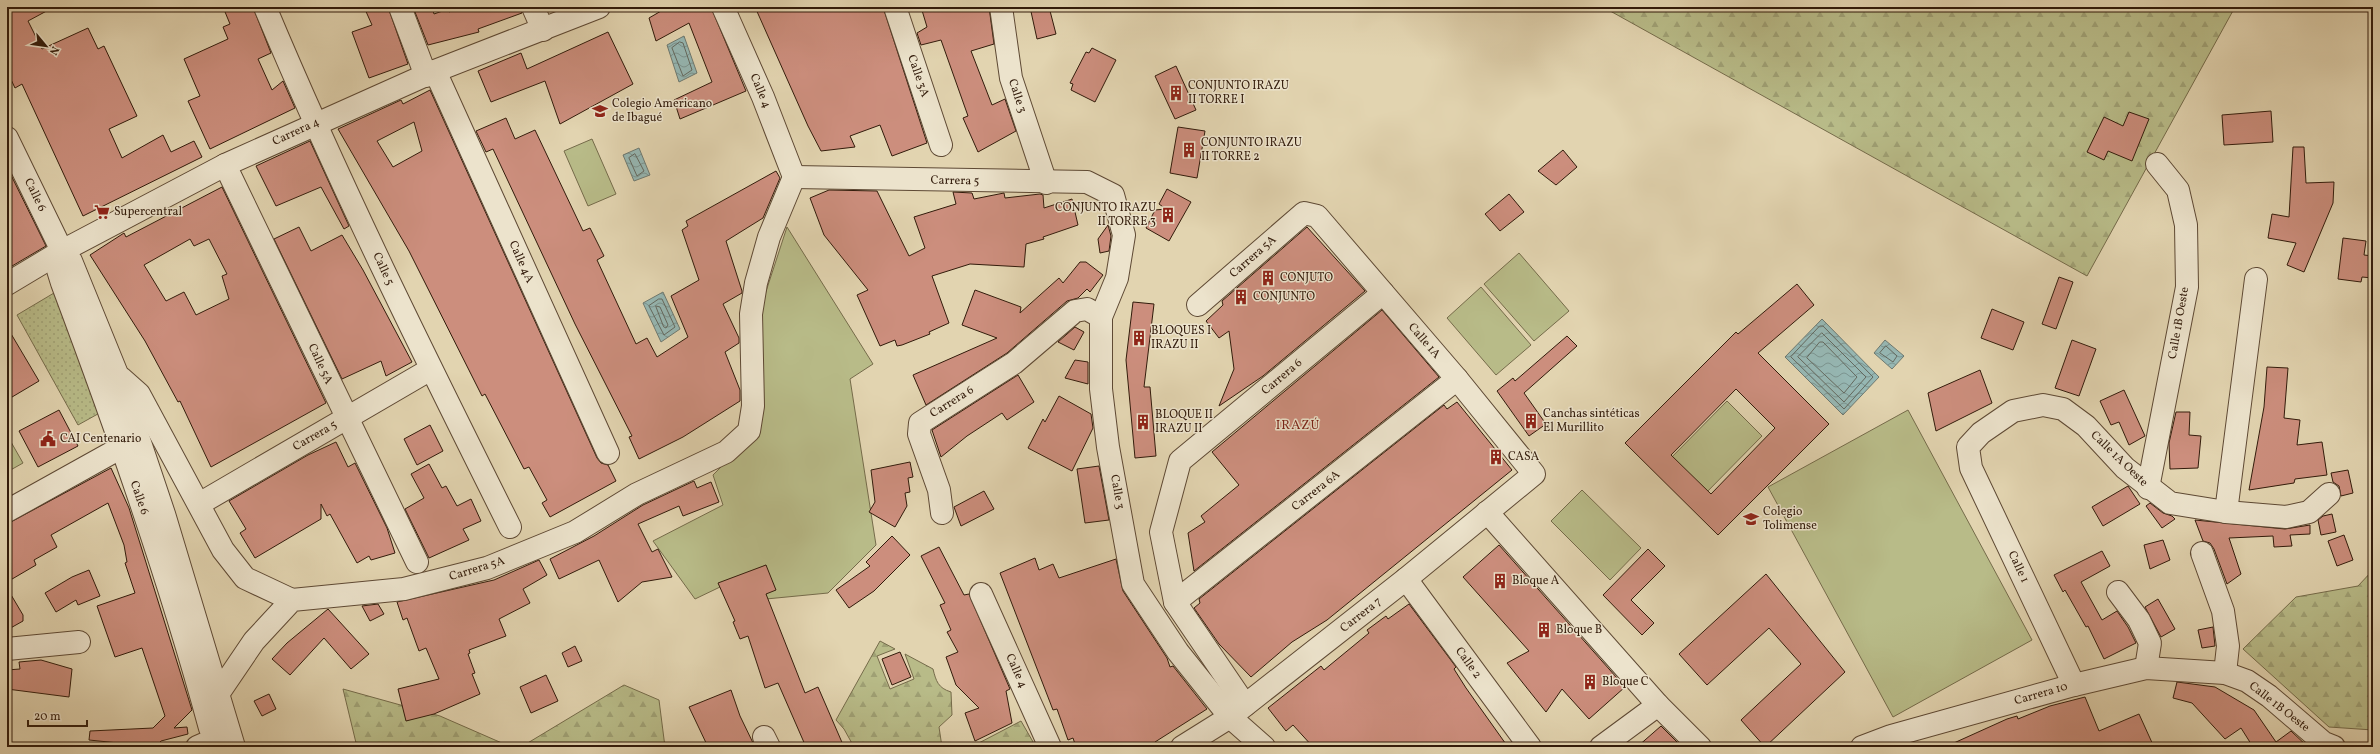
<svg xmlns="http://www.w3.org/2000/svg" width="2380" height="754" viewBox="0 0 2380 754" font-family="Vollkorn,serif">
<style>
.grass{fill:url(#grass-dots);stroke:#756b4a}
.forest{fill:url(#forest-firs);stroke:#756b4a}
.park{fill:#b8bb88;stroke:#756b4a}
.water{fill:url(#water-waves);stroke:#6e7970}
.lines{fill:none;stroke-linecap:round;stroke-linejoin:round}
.shore{stroke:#64695f;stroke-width:1}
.building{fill:#cc8e7d;stroke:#321b0b;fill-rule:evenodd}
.minor-casing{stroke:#5e4934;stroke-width:24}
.minor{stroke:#ece3cc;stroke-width:22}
.labels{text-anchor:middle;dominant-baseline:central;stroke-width:3;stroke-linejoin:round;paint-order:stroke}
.street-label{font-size:12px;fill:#321b0b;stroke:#ece3cc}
.poi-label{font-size:12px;fill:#321b0b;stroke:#ece3cc;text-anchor:start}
.neighbourhood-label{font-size:13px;letter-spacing:1px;fill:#7a1f14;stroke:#ece3cc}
</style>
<defs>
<pattern id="grass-dots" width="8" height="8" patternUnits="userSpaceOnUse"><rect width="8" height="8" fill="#b8bb88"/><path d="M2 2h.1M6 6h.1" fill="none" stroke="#9fa074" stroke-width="1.8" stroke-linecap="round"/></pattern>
<pattern id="forest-firs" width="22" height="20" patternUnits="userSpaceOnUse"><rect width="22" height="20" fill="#b8bb88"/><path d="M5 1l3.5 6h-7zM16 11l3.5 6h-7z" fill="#9fa074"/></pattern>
<pattern id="water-waves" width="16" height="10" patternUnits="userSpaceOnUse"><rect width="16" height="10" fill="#96b7b3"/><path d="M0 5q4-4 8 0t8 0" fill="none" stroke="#7b9490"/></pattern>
</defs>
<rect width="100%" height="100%" fill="#e2d4b0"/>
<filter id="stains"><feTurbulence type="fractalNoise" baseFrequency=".005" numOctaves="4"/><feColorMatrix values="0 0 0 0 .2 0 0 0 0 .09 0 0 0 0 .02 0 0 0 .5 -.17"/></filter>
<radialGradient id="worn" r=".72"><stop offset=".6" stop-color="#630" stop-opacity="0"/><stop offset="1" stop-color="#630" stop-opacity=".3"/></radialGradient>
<polygon class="grass" points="59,290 105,410 78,425 17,315"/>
<g class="forest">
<polygon points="1603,7 2235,7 2087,276"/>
<polygon points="2373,570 2373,730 2329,727 2243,649 2296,597 2358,586"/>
<path d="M880 641 895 649 877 656 890 689 914 679 905 654 933 669C936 681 938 688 951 692L952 715 939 727 942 747H854L844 729 836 720Z"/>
<polygon points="624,685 659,700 665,747 521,747"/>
<polygon points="343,689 440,716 511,747 357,747"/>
<polygon points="1021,721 1036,747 976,747 975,745"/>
</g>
<g class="park">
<polygon points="592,139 616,194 588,206 564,151"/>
<polygon points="787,227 873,364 850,379 876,545 828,593 766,599 766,565 695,599 653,541 723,505 713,475 759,429 758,316"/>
<polygon points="1519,253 1569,311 1534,341 1484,284"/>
<polygon points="1481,287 1531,345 1496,375 1447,318"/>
<polygon points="1727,401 1762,436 1701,498 1666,463"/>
<polygon points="1908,410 2032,640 1893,717 1768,487"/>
<polygon points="7,435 23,463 7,472"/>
<polygon points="1582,490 1641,548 1610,580 1551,521"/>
</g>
<g class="water">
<polygon points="684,36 697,73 679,82 667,45"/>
<polygon points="639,148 650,175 634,181 623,155"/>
<polygon points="663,292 680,329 661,342 643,303"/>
<polygon points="1822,319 1879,377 1843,415 1785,357"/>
<polygon points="1885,340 1904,356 1892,369 1874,353"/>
</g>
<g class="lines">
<g class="shore">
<polygon points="680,42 683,43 692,70 683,76 672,48"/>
<polygon points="635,154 644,171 637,176 629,158"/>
<polygon points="659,299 662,299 675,327 664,335 649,306"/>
<polygon points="656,306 660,307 668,325 666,328 664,327"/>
<polygon points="1820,326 1823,326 1873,377 1844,409 1791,357"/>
<polygon points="1822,333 1866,377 1844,402 1798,357"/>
<polygon points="1820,342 1823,342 1857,377 1844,393 1807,358"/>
<polygon points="1886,346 1897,356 1893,362 1880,353"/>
</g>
</g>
<g class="building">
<polygon points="7,7 54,7 28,21 42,49 88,28 98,49 104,46 137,116 109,129 122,158 163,135 171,152 194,141 202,157 83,216 22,84 15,88 7,71"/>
<polygon points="223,7 253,7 271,53 258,59 272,90 283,81 295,108 210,149 188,101 200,96 184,59 228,39 223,27 230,24"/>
<polygon points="364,7 388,7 408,64 369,78 352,32 372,25"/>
<polygon points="413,7 432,7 434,14 448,9 449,12 460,7 521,7 522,13 478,29 479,32 428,45"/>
<polygon points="668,7 711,7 746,91 680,119 674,100 712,82 689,23 656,41 649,18"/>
<polygon points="755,7 883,7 927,143 892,156 880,125 850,136 855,147 821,151 808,126"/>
<polygon points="921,7 989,7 994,44 971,51 992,105 1005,99 1016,131 978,152 963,118 968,116 941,40 921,45 917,33 927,27"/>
<polygon points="1030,7 1049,7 1056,34 1037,39"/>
<polygon points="608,32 633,84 560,124 545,81 491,102 478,71 521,53 527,69"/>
<polygon points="1092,48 1116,60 1095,102 1071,90 1073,84 1070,83 1086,52 1089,53"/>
<polygon points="1176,66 1196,110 1175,119 1155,76"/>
<path d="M430 90 597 458 601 463 608 465 616 481 550 517 542 503 547 500 529 467 524 469 485 394 482 396 409 251 338 129 401 100 403 104ZM414 122 422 151 393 167 377 141Z"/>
<polygon points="2271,111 2273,142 2224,145 2222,115"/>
<polygon points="2129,112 2149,119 2132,161 2108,151 2104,160 2087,152 2104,117 2123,126"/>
<polygon points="506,118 515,139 535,130 583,231 590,228 604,256 597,260 636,344 647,338 657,357 688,337 671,296 699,280 682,230 688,226 686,221 776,171 780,178 763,218 726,241 742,291 742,293 723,304 739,338 739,343 725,352 740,390 740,401 683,437 639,459 629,437 632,436 575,324 493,149 486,152 476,131"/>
<polygon points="1178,127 1205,131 1197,178 1170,173"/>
<polygon points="310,141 349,226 344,229 321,187 276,206 256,166"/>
<polygon points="2293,147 2304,147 2306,183 2334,182 2333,203 2304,272 2287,265 2296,243 2268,238 2272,214 2289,217"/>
<polygon points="1563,150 1577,167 1556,185 1538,171"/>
<polygon points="7,167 46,246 7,269"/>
<path d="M222 187 326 403 211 467 180 401 178 402 145 341 90 255 124 233 126 237ZM190 239 194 246 209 239 227 274 222 276 229 299 196 315 184 292 166 301 144 265Z"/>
<polygon points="1167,189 1191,202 1169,241 1146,228 1155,210 1166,209 1159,204"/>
<polygon points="829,190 877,191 909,256 925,248 914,217 956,204 953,192 972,193 974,199 1004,193 1005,198 1040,194 1043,195 1044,208 1072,199 1078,225 1043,237 1044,239 1026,244 1024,267 970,264 932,276 949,323 929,332 930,334 902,345 897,346 895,340 880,346 857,295 868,290 824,235 810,198"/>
<polygon points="1509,194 1524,212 1500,231 1485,214"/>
<polygon points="1108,225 1111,236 1109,251 1100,253 1098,239"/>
<polygon points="299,227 311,251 342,235 363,270 412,362 386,376 381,361 342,379 274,239"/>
<polygon points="1307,227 1365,291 1263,376 1219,406 1234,369 1229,331 1219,338 1206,321 1223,305 1222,301"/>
<polygon points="2343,238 2366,241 2364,255 2373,256 2373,278 2362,277 2361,282 2338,279"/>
<polygon points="1080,262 1086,262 1103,275 1090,292 1087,289 1078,298 1067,301 1007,353 926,405 913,375 997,338 962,325 975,290 1021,307 1020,313 1059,278 1063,283"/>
<polygon points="2059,277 2073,282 2056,329 2042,324"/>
<path d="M1797 284 1814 305 1758 353 1829 424 1718 535 1625 443 1736 332 1738 334ZM1736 389 1775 428 1711 494 1671 455Z"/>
<polygon points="1133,302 1154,304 1144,387 1150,387 1156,456 1135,458 1126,360"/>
<polygon points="1992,309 2024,322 2013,350 1981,338"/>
<polygon points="1382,310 1439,377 1194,571 1188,533 1205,522 1201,516 1239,485 1212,452"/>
<polygon points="7,327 39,381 7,400"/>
<polygon points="1075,327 1084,332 1074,350 1058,342"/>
<polygon points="1567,336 1577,346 1524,393 1546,424 1529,436 1497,391 1513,378 1515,381"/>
<polygon points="2072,340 2096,349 2079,396 2055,388"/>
<polygon points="1075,360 1088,362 1088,384 1065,378"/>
<polygon points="2267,367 2288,368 2284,418 2300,420 2297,445 2322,442 2327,475 2295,479 2294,483 2249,490 2264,407"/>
<polygon points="1980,370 1992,403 1936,431 1928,393"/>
<polygon points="1018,375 1034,402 1007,420 1002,413 967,436 941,457 932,430"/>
<polygon points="2124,390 2145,436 2129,445 2119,422 2111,425 2100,401"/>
<polygon points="1059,396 1091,414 1093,428 1072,471 1028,448 1043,419 1045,422"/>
<polygon points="1457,402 1512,470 1327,620 1292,642 1251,677 1219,644 1194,608 1200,603 1199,599 1444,405 1447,409"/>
<polygon points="59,410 78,446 38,467 19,431"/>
<polygon points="2176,412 2190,412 2189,435 2201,436 2198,468 2170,469 2169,443"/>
<polygon points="430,425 443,451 417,465 404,439"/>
<polygon points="336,442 348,467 355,463 387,528 395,553 371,560 369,556 357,563 330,514 327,516 321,504 321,519 255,558 240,533 246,529 229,501 308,455"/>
<polygon points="910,462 913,477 908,478 910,492 905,493 907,506 895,527 869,512 875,502 871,470"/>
<polygon points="429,464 442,488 446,486 457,506 471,499 481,521 463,529 469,540 429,558 405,509 424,498 411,474"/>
<polygon points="1099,466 1109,520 1085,523 1077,469"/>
<polygon points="111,468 129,508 192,710 174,728 187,727 188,734 161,741 155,747 135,747 138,745 89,740 90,731 153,728 165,716 142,648 115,657 97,606 135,593 125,563 127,562 124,545 108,503 51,535 57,547 34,560 36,565 7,582 7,524"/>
<polygon points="2348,470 2353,493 2341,496 2339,486 2333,482 2331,473"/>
<polygon points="694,481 697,488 711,482 719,502 683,516 679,506 638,524 652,552 658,549 672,577 642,582 618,602 599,560 559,579 550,559 594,536 643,505"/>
<polygon points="2128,486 2140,504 2103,526 2092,507"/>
<polygon points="984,491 994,509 961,526 954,507"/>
<polygon points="2150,503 2163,513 2172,516 2175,519 2162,528 2146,506"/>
<polygon points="2332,514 2336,532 2321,535 2318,520 2323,516"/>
<polygon points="2195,520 2285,529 2310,525 2310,534 2290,535 2292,546 2274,547 2273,536 2229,538 2241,574 2227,584 2214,549 2210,543 2203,541"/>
<polygon points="2344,535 2353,560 2337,566 2328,541"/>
<polygon points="892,536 910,555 874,591 849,608 836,590 870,566 866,562"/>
<polygon points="2163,540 2170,560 2150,569 2144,545"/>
<polygon points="1499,545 1625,687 1589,719 1562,689 1546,712 1507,663 1529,651 1463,577"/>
<polygon points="939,547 964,595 969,594 1010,689 1006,691 1012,723 975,741 965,713 979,708 956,685 946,657 958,652 947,632 951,630 940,605 945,603 921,556"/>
<polygon points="1648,549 1665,566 1631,600 1654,623 1642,635 1603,595"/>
<polygon points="2102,551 2110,566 2081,582 2102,620 2117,611 2128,627 2136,643 2104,659 2088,626 2086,627 2065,590 2063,592 2054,575"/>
<polygon points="1035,558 1039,570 1053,564 1059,578 1116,559 1123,591 1167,658 1170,667 1173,666 1207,709 1155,742 1158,747 1076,747 1073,738 1068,740 1057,709 1053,710 1000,573"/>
<polygon points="539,560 547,575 523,589 530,603 499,619 506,636 469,650 470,653 468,654 475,673 472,674 480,694 434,714 406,721 398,689 439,679 426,648 419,651 407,618 403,620 397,602 494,580"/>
<polygon points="766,565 776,590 766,594 805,693 818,687 844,747 806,747 778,683 765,688 748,636 740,639 733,622 735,621 718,583"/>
<polygon points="89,570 100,596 78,605 76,600 56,612 45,593 72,577"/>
<polygon points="1766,574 1845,672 1765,747 1741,720 1801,664 1769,628 1707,685 1679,654"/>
<polygon points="7,588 23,615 23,621 7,630"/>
<polygon points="2158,599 2175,629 2161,637 2145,607"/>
<polygon points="378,604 384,614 370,621 362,606"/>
<polygon points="1409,604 1456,667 1454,669 1466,688 1508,747 1313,747 1293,725 1286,731 1268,708 1321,666 1324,670 1369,633 1367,630 1386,616 1388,619"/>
<polygon points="328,609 369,654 351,669 324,638 290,675 272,659 287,643"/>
<polygon points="2213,627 2215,646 2202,648 2198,630"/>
<polygon points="575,646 582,661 568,667 562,653"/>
<polygon points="900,652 911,677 892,685 882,659"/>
<polygon points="41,660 72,669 69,697 7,689 7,670 20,669 19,662"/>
<polygon points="546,675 558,701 531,713 520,687"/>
<polygon points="2177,682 2215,687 2254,710 2276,742 2291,731 2308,747 2253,747 2241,728 2225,739 2192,703 2173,698"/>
<polygon points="731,690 740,716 755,747 708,747 689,707"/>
<polygon points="269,694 276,709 262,716 254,701"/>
<polygon points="2085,697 2099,731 2139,714 2154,747 1945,747 2007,719 2017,716 2018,719 2050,706"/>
<polygon points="1661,726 1682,747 1637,747"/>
</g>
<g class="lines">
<defs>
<g id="minor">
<path d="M265 7C339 184 424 355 510 527"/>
<polyline points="400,7 426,76"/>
<polyline points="533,7 543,30"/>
<polyline points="723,7 763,97 794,177"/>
<polyline points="895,7 941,145"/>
<polyline points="1001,7 1011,78 1046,183"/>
<polyline points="435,71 608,453"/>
<polyline points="7,138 62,251 71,261 117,374 164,514 234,747"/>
<polyline points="225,165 417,562"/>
<polyline points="794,177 1087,182 1113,195 1124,235 1117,278 1101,317 1101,389 1108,447 1133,584 1178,652 1230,717 1264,747"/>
<path d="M62 251 58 270 62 283C117 430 169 577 210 728"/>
<polyline points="7,284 62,251 225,165 435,71 599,7"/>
<polyline points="121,378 139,394 223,550 245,578 292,600"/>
<polyline points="2148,488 2187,287 2186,225 2178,190 2157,164"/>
<polyline points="199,504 431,369"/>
<polyline points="7,511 122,447"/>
<polyline points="1487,512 1658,705 1700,747"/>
<polyline points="2226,512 2256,279"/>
<polyline points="942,513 939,490 919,434 920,423 1014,363 1075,311 1087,309 1101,317"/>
<polyline points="2202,553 2223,611 2228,646 2225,673"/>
<polyline points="1406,579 1530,747"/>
<polyline points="2118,592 2139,620 2150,643 2146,668"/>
<polyline points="981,594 1050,747"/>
<polyline points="1175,602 1457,379"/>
<polyline points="7,649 79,642"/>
<polyline points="2074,685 1971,468 1968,447 1981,433 2013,411 2043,405 2063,409 2086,426 2125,468 2170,503 2226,512 2286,517 2309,512 2329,494"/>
<polyline points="1245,705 1175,602 1161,532 1180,461 1383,293"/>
<polyline points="764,737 769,747"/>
<polyline points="197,747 213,740 218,694 254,641 292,600 404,589 487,568 575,532 637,494 726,452 749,431 753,406 751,314 756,283 769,237 794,177"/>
<polyline points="1182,747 1230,717 1406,579 1534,474 1457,379 1317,216 1304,213 1198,305"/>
<polyline points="1601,747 1658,705"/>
<polyline points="1862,747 1891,736 2074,685 2146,668 2225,673 2247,681 2269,696 2324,743 2334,747"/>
</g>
</defs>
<use href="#minor" class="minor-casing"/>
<use href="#minor" class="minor"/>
</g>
<defs>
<symbol id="building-bare" viewBox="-9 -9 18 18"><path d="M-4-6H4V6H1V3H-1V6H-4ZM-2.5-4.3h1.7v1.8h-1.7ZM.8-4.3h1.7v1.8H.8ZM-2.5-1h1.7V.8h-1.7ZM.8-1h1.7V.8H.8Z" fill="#8f2418" stroke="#ece3cc" stroke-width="2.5" paint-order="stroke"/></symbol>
<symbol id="school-bare" viewBox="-9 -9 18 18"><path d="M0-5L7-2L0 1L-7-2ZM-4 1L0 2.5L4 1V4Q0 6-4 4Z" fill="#8f2418" stroke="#ece3cc" stroke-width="2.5" paint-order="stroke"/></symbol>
<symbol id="supermarket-bare" viewBox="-9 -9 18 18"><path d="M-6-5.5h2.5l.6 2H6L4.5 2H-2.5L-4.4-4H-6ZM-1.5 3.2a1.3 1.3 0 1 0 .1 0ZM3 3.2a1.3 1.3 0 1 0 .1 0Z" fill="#8f2418" stroke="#ece3cc" stroke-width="2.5" paint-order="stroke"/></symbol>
<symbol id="civic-bare" viewBox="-9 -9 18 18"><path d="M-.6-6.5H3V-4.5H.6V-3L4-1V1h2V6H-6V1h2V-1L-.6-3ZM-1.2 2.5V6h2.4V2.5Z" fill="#8f2418" stroke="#ece3cc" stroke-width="2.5" paint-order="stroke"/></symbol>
</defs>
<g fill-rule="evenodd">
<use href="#building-bare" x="1165" y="82" width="22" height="22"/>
<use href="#school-bare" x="589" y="100" width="22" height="22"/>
<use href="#building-bare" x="1178" y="139" width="22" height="22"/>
<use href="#supermarket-bare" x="91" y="201" width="22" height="22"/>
<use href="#building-bare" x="1157" y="204" width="22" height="22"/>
<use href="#building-bare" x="1257" y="267" width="22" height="22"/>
<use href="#building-bare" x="1230" y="286" width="22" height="22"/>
<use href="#building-bare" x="1128" y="327" width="22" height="22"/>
<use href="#building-bare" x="1520" y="410" width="22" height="22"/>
<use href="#building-bare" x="1132" y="411" width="22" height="22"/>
<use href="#civic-bare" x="37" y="428" width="22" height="22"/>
<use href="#building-bare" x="1485" y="446" width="22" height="22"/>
<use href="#school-bare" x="1740" y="508" width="22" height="22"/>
<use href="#building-bare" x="1489" y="570" width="22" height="22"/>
<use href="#building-bare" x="1533" y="619" width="22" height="22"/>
<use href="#building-bare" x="1579" y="671" width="22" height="22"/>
</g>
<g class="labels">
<g class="street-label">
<text transform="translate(918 76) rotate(71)">Calle 3A</text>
<text transform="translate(760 91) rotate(67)">Calle 4</text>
<text transform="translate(1017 96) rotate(72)">Calle 3</text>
<text transform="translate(296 132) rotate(-25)">Carrera 4</text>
<text transform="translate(955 181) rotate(1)">Carrera 5</text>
<text transform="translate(35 195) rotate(64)">Calle 6</text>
<text transform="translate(1253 257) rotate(-41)">Carrera 5A</text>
<text transform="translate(521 262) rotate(66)">Calle 4A</text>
<text transform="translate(383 269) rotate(65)">Calle 5</text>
<text transform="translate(2179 323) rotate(-80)">Calle 1B Oeste</text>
<text transform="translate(1424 341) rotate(49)">Calle 1A</text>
<text transform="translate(320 364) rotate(65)">Calle 5A</text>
<text transform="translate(1282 377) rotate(-40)">Carrera 6</text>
<text transform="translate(952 402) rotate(-32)">Carrera 6</text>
<text transform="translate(315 436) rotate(-30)">Carrera 5</text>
<text transform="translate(2119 459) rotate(44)">Calle 1A Oeste</text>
<text transform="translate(1316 491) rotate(-38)">Carrera 6A</text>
<text transform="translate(1117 492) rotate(80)">Calle 3</text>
<text transform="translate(139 498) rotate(71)">Calle 6</text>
<text transform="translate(2018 567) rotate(65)">Calle 1</text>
<text transform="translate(477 569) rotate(-17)">Carrera 5A</text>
<text transform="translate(1361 615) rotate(-38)">Carrera 7</text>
<text transform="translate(1468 663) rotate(54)">Calle 2</text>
<text transform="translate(1016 671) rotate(66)">Calle 4</text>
<text transform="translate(2041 694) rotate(-16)">Carrera 10</text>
<text transform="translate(2279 707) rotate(38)">Calle 1B Oeste</text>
</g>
<g class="poi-label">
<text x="1188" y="86">CONJUNTO IRAZU<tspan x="1188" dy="14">II TORRE I</tspan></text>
<text x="612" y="104">Colegio Americano<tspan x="612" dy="14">de Ibagué</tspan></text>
<text x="1201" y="143">CONJUNTO IRAZU<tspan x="1201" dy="14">II TORRE 2</tspan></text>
<text x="1156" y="208" text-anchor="end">CONJUNTO IRAZU<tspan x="1156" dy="14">II TORRE 3</tspan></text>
<text x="114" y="212">Supercentral</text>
<text x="1280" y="278">CONJUTO</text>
<text x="1253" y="297">CONJUNTO</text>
<text x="1151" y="331">BLOQUES I<tspan x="1151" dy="14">IRAZU II</tspan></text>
<text x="1543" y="414">Canchas sintéticas<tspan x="1543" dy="14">El Murillito</tspan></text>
<text x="1155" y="415">BLOQUE II<tspan x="1155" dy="14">IRAZU II</tspan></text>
<text x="60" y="439">CAI Centenario</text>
<text x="1508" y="457">CASA</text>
<text x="1763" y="512">Colegio<tspan x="1763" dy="14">Tolimense</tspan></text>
<text x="1512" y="581">Bloque A</text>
<text x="1556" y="630">Bloque B</text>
<text x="1602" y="682">Bloque C</text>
</g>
<g class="neighbourhood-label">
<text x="1298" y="426">IRAZÚ</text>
</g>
</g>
<rect width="2380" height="754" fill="none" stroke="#e2d4b0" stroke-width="24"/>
<rect x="8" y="8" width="2364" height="738" fill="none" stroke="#321b0b" stroke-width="2"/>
<rect x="12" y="12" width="2356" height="730" fill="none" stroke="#321b0b"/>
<g transform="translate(46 46) rotate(119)" stroke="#ece3cc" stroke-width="3" paint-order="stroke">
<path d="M0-3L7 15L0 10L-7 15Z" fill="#321b0b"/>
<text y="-6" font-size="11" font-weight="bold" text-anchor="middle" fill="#321b0b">N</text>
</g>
<path d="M28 720v6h59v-6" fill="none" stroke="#321b0b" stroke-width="2"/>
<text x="34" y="720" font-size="12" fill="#321b0b" stroke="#ece3cc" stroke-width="3" paint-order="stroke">20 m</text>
<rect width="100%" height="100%" filter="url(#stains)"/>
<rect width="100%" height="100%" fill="url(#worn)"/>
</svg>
